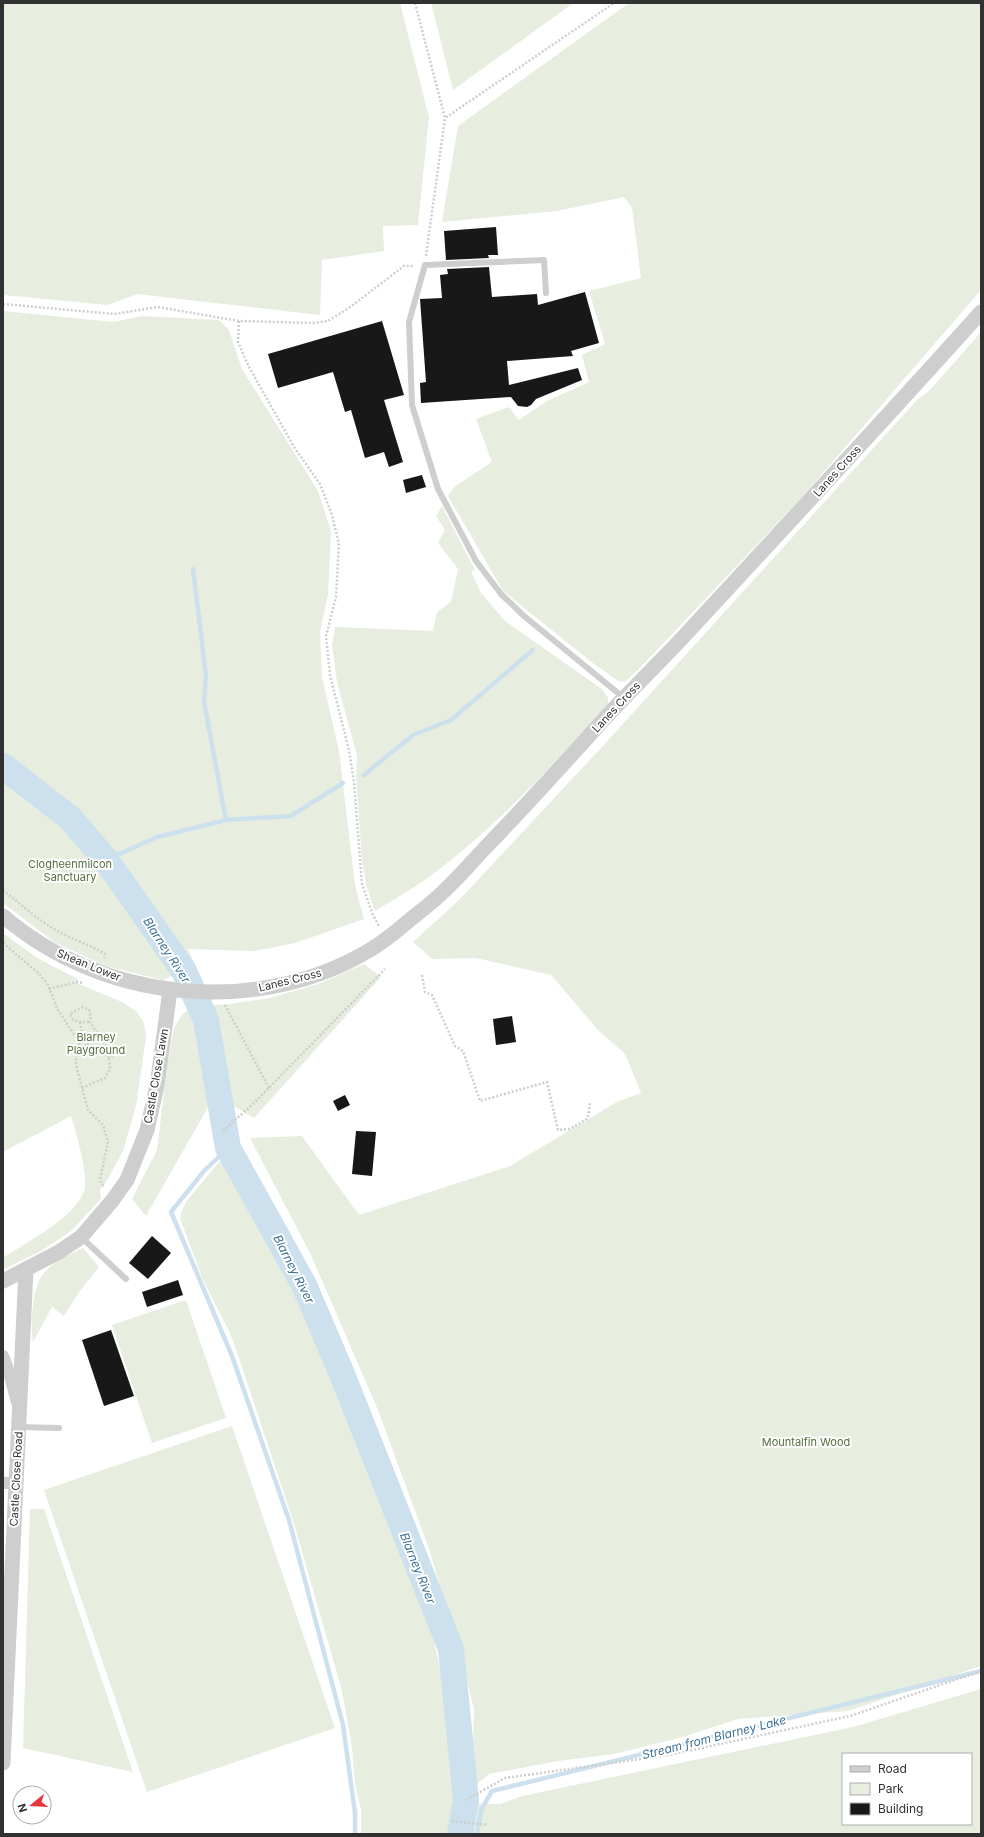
<svg xmlns="http://www.w3.org/2000/svg" width="984" height="1837" viewBox="0 0 984 1837" font-family="Inter,sans-serif">
<style>
.green{fill:#e7eedf;fill-rule:evenodd}
.lines{fill:none;stroke-linecap:round;stroke-linejoin:round}
.stream{stroke:#cce0ed;stroke-width:4.5}
.river{stroke:#cce0ed;stroke-width:26}
.building{fill:#181818}
.path{stroke:#cecece;stroke-width:2.5;stroke-dasharray:2 2;stroke-linecap:butt}
.service{stroke:#cecece;stroke-width:6}
.minor{stroke:#cecece;stroke-width:12}
.tertiary{stroke:#cecece;stroke-width:15}
.labels{text-anchor:middle;dominant-baseline:central;stroke-width:4;stroke-linejoin:round;paint-order:stroke}
.street-label{font-size:11px;fill:#313131;stroke:#fff}
.park-label{font-size:11px;fill:#536e3d;stroke:#fff}
.water-label{font-size:12px;font-style:italic;fill:#3d7195;stroke:#fff}
</style>
<rect width="100%" height="100%" fill="#fff"/>
<g class="green">
<polygon points="3,3 400,3 429,117 418,225 383,226 384,251 322,260 320,315 137,294 108,305 3,295"/>
<polygon points="431,3 573,3 453,90"/>
<polygon points="629,3 981,3 981,290 803,496 639,669 625,682 618,681 594,664 503,591 448,496 454,487 492,462 476,419 509,407 519,420 547,401 589,382 582,355 605,344 589,291 641,278 632,208 624,197 557,211 442,222 458,126"/>
<polygon points="3,311 114,322 142,316 219,320 229,330 242,369 318,491 331,531 328,594 320,632 322,677 339,751 355,885 364,919 295,943 255,951 188,949 195,965 163,980 105,966 54,942 3,903"/>
<polygon points="981,332 981,1666 848,1711 738,1719 683,1737 614,1754 558,1761 489,1774 472,1788 474,1709 460,1653 429,1549 378,1410 311,1255 250,1138 302,1136 359,1215 510,1166 617,1102 641,1093 625,1054 598,1030 551,975 476,958 432,959 413,942 460,899 601,748 917,400 930,390"/>
<path d="M442 506 475 570 471 571 481 593 505 621 603 690 608 698V704C551 767 492 832 422 882 407 892 391 901 375 911L367 888 362 861 356 776 357 756 337 682 332 645 335 627 433 631 437 612 451 602 458 569 438 543 445 530 436 516Z"/>
<path d="M3 933 37 958 78 979 77 982 79 984 122 1002 137 1012 144 1023 146 1037 136 1106 123 1151 108 1179 100 1190 101 1199 71 1231 41 1251 3 1270V1258C25 1243 76 1217 84 1191 89 1176 76 1132 71 1116L3 1152Z"/>
<polygon points="364,964 381,977 254,1118 215,1095 146,1216 132,1199 157,1150 168,1060 174,1028 181,1016 190,1008 200,1006 230,1004 270,998 318,984"/>
<polygon points="228,1159 232,1162 241,1182 267,1229 312,1320 333,1371 358,1420 388,1520 432,1632 446,1694 446,1712 455,1764 456,1791 452,1834 361,1834 361,1809 355,1785 352,1747 342,1691 295,1527 238,1355 229,1331 203,1280 181,1221 180,1215 186,1202 219,1162"/>
<path d="M83 1248 99 1267 79 1292 64 1316 52 1307 33 1342C30 1326 32 1286 44 1273 53 1262 70 1254 83 1248Z"/>
<polygon points="186,1300 226,1418 152,1443 112,1325"/>
<polygon points="232,1426 335,1728 147,1792 44,1490"/>
<polygon points="30,1509 44,1509 133,1772 23,1748"/>
<path d="M981 1689V1834H463L469 1803 500 1804 522 1796 853 1727ZM843 1754H971V1824H843Z"/>
</g>
<g class="lines">
<g class="stream">
<polyline points="193,569 206,676 204,702 226,820"/>
<polyline points="364,775 413,735 451,720 533,650"/>
<polyline points="106,860 157,837 226,820 291,816 343,783"/>
<polyline points="228,1148 204,1171 171,1212 232,1356 289,1520 343,1725 355,1813 355,1834"/>
<polyline points="477,1834 481,1810 492,1791 981,1671"/>
</g>
<polyline class="river" points="3,766 70,818 106,860 184,971 206,1020 228,1148 304,1285 342,1374 451,1649 466,1800 460,1834"/>
</g>
<g class="building">
<polygon points="496,227 498,255 488,255 489,258 446,260 444,231"/>
<polygon points="489,267 492,297 537,294 538,305 585,292 599,343 571,351 573,356 507,361 509,385 578,368 582,380 536,399 531,405 527,407 518,406 511,397 421,403 420,383 426,382 420,299 442,298 440,275 448,274 447,269"/>
<polygon points="382,321 404,395 384,400 403,462 389,467 384,452 365,458 351,410 345,412 333,372 278,388 268,354"/>
<polygon points="422,475 426,487 406,493 403,480"/>
<polygon points="512,1016 516,1042 496,1045 493,1019"/>
<polygon points="345,1095 350,1105 338,1111 333,1101"/>
<polygon points="356,1131 376,1132 372,1176 352,1174"/>
<polygon points="152,1236 171,1253 148,1279 129,1263"/>
<polygon points="178,1280 183,1295 147,1307 142,1292"/>
<polygon points="111,1330 134,1396 104,1406 82,1340"/>
</g>
<g class="lines">
<g class="path">
<polyline points="415,3 445,118 614,3"/>
<polyline points="426,256 445,118"/>
<polyline points="3,304 114,314 158,307 239,321 314,323 328,321 349,308 404,266 414,266"/>
<polyline points="239,321 238,342 248,365 294,447 320,484 331,512 339,543 336,597 326,636 330,675 349,750 354,782 362,884 373,915 379,926"/>
<path d="M3 890C22 905 41 923 63 934 77 941 92 946 105 954V958"/>
<polyline points="3,943 37,972 47,983 58,1010 77,1039 80,1049 76,1057 76,1065 88,1110 103,1125 108,1142 100,1179 104,1188"/>
<polyline points="422,975 425,992 432,995 455,1046 463,1051 480,1101 547,1082 558,1130 570,1129 588,1118 590,1103"/>
<polyline points="49,989 77,982 84,983"/>
<polyline points="225,1005 269,1088"/>
<polyline points="80,1022 83,1037"/>
<polyline points="77,1039 83,1037 86,1040 87,1044 80,1049"/>
<polyline points="86,1040 97,1033"/>
<polyline points="87,1044 109,1057 112,1056 90,1022 91,1017 89,1010 83,1007 70,1014 73,1020 80,1022 90,1022"/>
<polyline points="82,1088 105,1078 110,1069 109,1057"/>
<polyline points="223,1131 254,1103 385,969"/>
<polyline points="466,1800 505,1778 669,1755 850,1716 981,1671"/>
<polyline points="452,1821 488,1825"/>
</g>
<g class="service">
<polyline points="546,293 544,260 425,265 409,322 412,405 438,489 476,561 501,594 524,616 624,698"/>
<polyline points="81,1237 126,1279"/>
<polyline points="18,1427 59,1428"/>
</g>
<g class="minor">
<polyline points="3,1356 7,1366 17,1402"/>
<polyline points="3,1483 15,1483"/>
</g>
<g class="tertiary">
<path d="M3 916C100 1000 251 1017 363 954 378 946 392 935 405 924 418 913 432 903 444 891 458 878 471 863 484 849 526 806 566 761 606 717 632 689 660 662 686 634 785 527 884 420 981 312"/>
<polyline points="3,1281 59,1252 81,1237 112,1201 127,1180 147,1130 157,1086 170,990"/>
<polyline points="3,1763 26,1269"/>
</g>
</g>
<g class="labels">
<g class="street-label">
<text transform="translate(837 471) rotate(-48)">Lanes Cross</text>
<text transform="translate(616 707) rotate(-47)">Lanes Cross</text>
<text transform="translate(89 965) rotate(22)">Shean Lower</text>
<text transform="translate(290 980) rotate(-14)">Lanes Cross</text>
<text transform="translate(156 1076) rotate(-80)">Castle Close Lawn</text>
<text transform="translate(16 1479) rotate(-87)">Castle Close Road</text>
</g>
<g class="park-label">
<text x="70" y="864">Clogheenmilcon<tspan x="70" dy="13">Sanctuary</tspan></text>
<text x="96" y="1037">Blarney<tspan x="96" dy="13">Playground</tspan></text>
<text x="806" y="1442">Mountalfin Wood</text>
</g>
<g class="water-label">
<text transform="translate(167 950) rotate(57)">Blarney River</text>
<text transform="translate(294 1269) rotate(63)">Blarney River</text>
<text transform="translate(418 1568) rotate(68)">Blarney River</text>
<text transform="translate(714 1737) rotate(-14)">Stream from Blarney Lake</text>
</g>
</g>
<rect width="984" height="1837" fill="none" stroke="#313131" stroke-width="8"/>
<rect x="842" y="1753" width="130" height="72" fill="#ffffff" stroke="#adadad"/>
<rect x="850" y="1766" width="20" height="6" fill="#cecece" stroke="#adadad"/>
<text x="878" y="1773" font-size="12" fill="#313131">Road</text>
<rect x="850" y="1783" width="20" height="12" fill="#e7eedf" stroke="#adadad"/>
<text x="878" y="1793" font-size="12" fill="#313131">Park</text>
<rect x="850" y="1803" width="20" height="12" fill="#181818" stroke="#adadad"/>
<text x="878" y="1813" font-size="12" fill="#313131">Building</text>
<g transform="translate(32 1805) rotate(252)"><circle r="19" fill="#ffffff" stroke="#adadad"/>
<path d="M0-3L7 15L0 10L-7 15Z" fill="#e8343c"/>
<text y="-6" font-size="11" font-weight="bold" text-anchor="middle" fill="#313131">N</text>
</g>
</svg>
